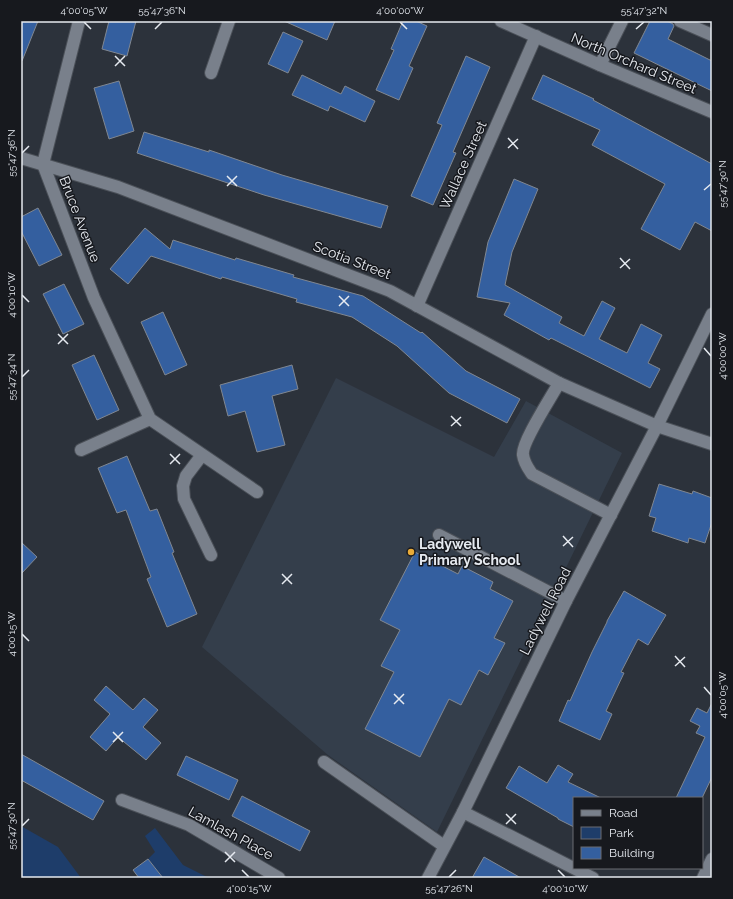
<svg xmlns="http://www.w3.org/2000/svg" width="733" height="899" viewBox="0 0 733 899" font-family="Raleway,sans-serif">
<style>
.built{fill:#343e4b}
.green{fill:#1e3d6a}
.building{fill:#345f9f;stroke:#808791}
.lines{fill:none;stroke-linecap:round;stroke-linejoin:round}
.minor-casing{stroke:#4b5058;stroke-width:14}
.minor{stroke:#79808b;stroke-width:12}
.ticks{fill:none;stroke:#e6eaf0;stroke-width:1.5}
.poi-dot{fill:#e9ab38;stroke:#17191e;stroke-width:1.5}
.labels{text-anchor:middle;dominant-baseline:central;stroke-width:3;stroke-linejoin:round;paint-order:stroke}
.street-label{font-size:14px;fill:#e6eaf0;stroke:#17191e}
.poi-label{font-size:14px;font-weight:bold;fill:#e6eaf0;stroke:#17191e;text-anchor:start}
.neatline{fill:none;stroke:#e6eaf0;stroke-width:1.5}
.ticks-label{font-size:10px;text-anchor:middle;fill:#e6eaf0}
</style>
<rect width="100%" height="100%" fill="#2c323b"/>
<polygon class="built" points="336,378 494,457 526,401 622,453 437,832 328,755 202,647"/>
<g class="green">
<polygon points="21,826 58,847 81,878 21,878"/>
<polygon points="155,828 183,865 209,878 163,878 148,859 155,852 145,836"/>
</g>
<g class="building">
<polygon points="21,21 38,21 22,61 21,61"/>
<polygon points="109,21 136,21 127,56 102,49"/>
<polygon points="284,21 335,21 327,40"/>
<polygon points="403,21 416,21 427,26 409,66 413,68 399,100 376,90 394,50 391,49"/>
<polygon points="650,21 667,21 673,24 674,26 668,39 712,61 712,91 634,53"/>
<polygon points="283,32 303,41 288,73 268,64"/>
<polygon points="466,56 490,67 453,152 456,153 433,205 411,196 442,125 437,123"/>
<polygon points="302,75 341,94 345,86 375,101 365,122 330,106 328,111 292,95"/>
<polygon points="543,75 594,99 593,100 712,164 712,231 695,222 680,250 641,229 665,184 592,145 600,130 532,99"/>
<polygon points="119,81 134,131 109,139 94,88"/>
<polygon points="144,132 209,152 209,150 282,175 388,206 381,228 264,195 137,153"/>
<polygon points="514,179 538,189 512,252 505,285 562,317 559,323 584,336 602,301 615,308 599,339 627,353 641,324 662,335 648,363 660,369 650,388 551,338 549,340 504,315 510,303 477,297 488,242"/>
<polygon points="38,208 62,255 39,266 21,231 21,217"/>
<polygon points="145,228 170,249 173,240 235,260 236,258 294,275 293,277 363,296 421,333 422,332 466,371 520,399 507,423 449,393 397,346 352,317 296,302 297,299 222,277 221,279 151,256 128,284 110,269"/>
<polygon points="64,284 84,324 63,334 43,294"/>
<polygon points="163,312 187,365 165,375 141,322"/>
<polygon points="94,355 119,410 97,420 72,365"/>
<polygon points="292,365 298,389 272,396 285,445 257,452 245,411 228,416 220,385"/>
<polygon points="127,456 150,511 157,509 174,552 172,553 197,614 167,627 147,579 151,577 126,510 117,513 98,468"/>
<polygon points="659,484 692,494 693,491 712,498 712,522 705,543 689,538 688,543 652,531 656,518 649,516"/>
<polygon points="21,542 37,557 21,574"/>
<polygon points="415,552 458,574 462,566 493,582 490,589 513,601 494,638 505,643 488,675 479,670 461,705 449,699 420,757 365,729 394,672 381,666 400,630 380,620"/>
<polygon points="624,591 666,615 648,645 638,639 621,672 624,673 606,711 612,714 600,740 559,721 568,700 570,701 592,652 607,622 607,621"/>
<polygon points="106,686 133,710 144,698 158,710 143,727 161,743 146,760 118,737 106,751 90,737 110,714 94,700"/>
<polygon points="712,703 712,777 702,798 676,798 705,737 696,733 700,726 690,721 697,708 707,713"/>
<polygon points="21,754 104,801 93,820 21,780"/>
<polygon points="186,756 238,780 229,800 177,775"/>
<polygon points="558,765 573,774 568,782 601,798 574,798 574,827 558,819 558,818 506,788 519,766 547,783"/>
<polygon points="242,796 310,831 300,851 232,816"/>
<polygon points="484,857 521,878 472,878"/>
<polygon points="148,859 163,878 139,878 133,870"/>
</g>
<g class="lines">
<defs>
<g id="minor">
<polyline points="79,21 43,164 94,298 150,419 257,492"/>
<polyline points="501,21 600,65 712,112"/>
<polyline points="680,21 712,35"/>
<polyline points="600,65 622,21"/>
<polyline points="211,73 229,21"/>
<polyline points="21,158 118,187 390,291 559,383 657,426 712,444"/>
<polyline points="417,306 536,36"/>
<path d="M559 383C552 396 521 443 523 455 524 463 528 468 532 474L611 515"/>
<polyline points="81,450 150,419"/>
<polyline points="202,455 186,476 183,486 184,499 211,555"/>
<polyline points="439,535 566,601"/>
<polyline points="324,762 444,846"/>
<polyline points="122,800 189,825 279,878"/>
<polyline points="463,812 593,878"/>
<polyline points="428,878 463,812 566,601 657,426 712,314"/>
<polyline points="703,878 712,859"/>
</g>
</defs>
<use href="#minor" class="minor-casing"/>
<use href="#minor" class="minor"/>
</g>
<path class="ticks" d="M84 22 91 29M400 22 407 29M155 29 162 22M636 29 644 22M115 56 125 66M115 66 125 56M508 138 518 149M508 148 518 139M22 153 29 146M227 176 237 186M227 186 237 176M704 190 711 184M620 258 630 269M620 268 630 259M22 295 29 302M339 296 349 306M339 306 349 296M58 334 68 344M58 344 68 334M704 348 711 356M22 377 29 370M451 416 461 426M451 426 461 417M170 454 180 464M170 464 180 454M563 536 573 547M563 546 573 537M282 574 292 584M282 584 292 574M22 634 29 641M675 656 685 667M675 666 685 657M704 687 711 695M394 694 404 704M394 704 404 694M113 732 123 742M113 742 123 732M506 814 516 824M506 824 516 814M22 826 29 819M225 852 235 862M225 862 235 852M242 870 249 877M558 870 565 877M449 877 456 870"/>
<circle class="poi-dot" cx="411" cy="552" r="4"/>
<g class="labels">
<g class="street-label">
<text transform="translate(634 63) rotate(23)">North Orchard Street</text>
<text transform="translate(463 165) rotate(-66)">Wallace Street</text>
<text transform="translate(80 219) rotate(69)">Bruce Avenue</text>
<text transform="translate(352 260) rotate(21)">Scotia Street</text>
<text transform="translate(545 611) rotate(-63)">Ladywell Road</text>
<text transform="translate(231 833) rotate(29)">Lamlash Place</text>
</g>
<g class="poi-label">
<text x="419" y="544">Ladywell<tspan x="419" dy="16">Primary School</tspan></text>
</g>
</g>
<rect width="733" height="899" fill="none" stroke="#17191e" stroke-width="44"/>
<rect x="573" y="797" width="130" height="72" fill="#17191e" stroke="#6a6d72"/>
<rect x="581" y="810" width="20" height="6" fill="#79808b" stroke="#6a6d72"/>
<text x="609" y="817" font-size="12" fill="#e6eaf0">Road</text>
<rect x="581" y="827" width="20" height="12" fill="#1e3d6a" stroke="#6a6d72"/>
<text x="609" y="837" font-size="12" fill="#e6eaf0">Park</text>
<rect x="581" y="847" width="20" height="12" fill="#345f9f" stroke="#6a6d72"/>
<text x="609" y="857" font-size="12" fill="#e6eaf0">Building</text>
<rect x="22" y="22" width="689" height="855" class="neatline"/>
<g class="ticks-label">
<text x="84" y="14">4°00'05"W</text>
<text x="162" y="14">55°47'36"N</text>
<text x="400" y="14">4°00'00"W</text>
<text x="644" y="14">55°47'32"N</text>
<text transform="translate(11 153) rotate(-90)" y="4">55°47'36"N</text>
<text transform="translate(722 184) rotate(-90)" y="4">55°47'30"N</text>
<text transform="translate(11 295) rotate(-90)" y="4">4°00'10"W</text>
<text transform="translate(722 356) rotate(-90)" y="4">4°00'00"W</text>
<text transform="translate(11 377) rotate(-90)" y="4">55°47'34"N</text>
<text transform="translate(11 634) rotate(-90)" y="4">4°00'15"W</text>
<text transform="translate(722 695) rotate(-90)" y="4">4°00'05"W</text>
<text transform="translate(11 826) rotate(-90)" y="4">55°47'30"N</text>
<text x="249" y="892">4°00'15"W</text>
<text x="449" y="892">55°47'26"N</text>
<text x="565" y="892">4°00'10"W</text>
</g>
</svg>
